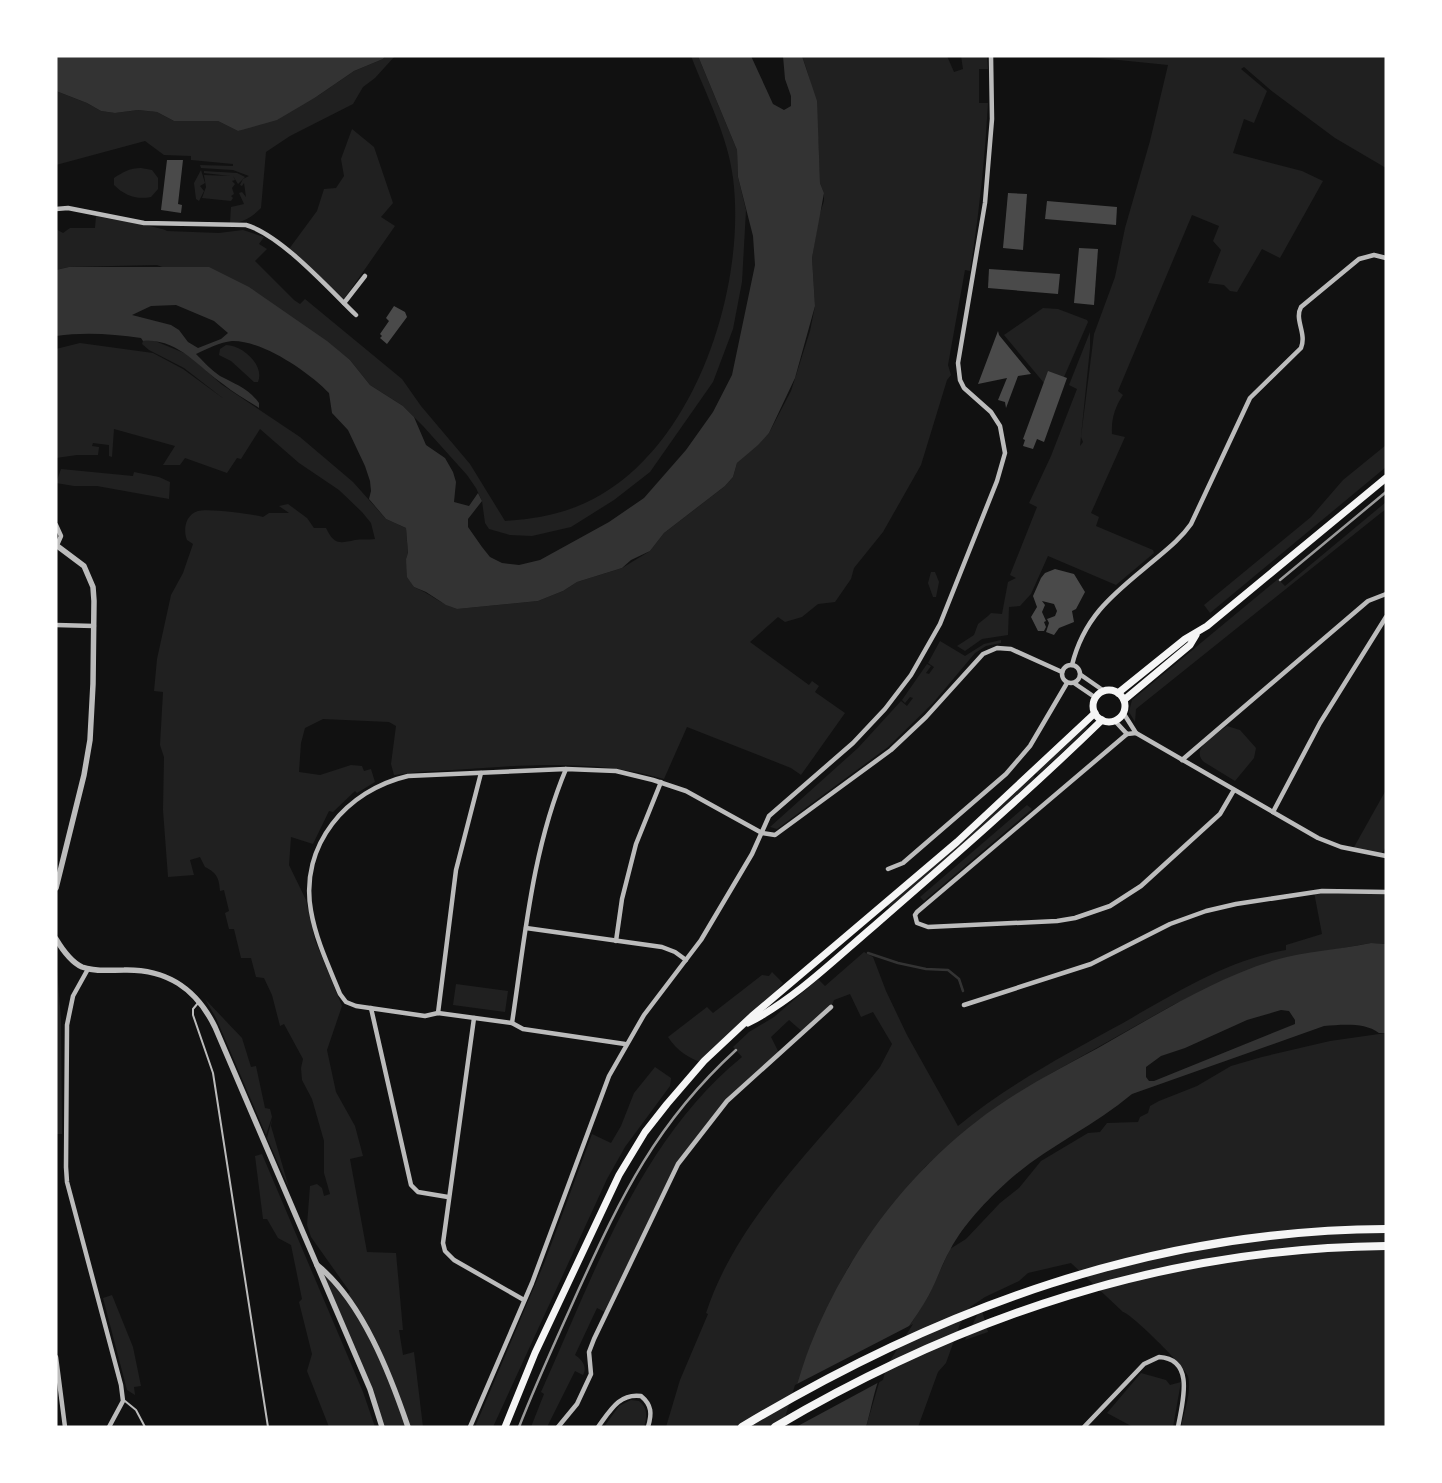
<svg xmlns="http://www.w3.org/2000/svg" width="1442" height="1483" viewBox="0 0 1442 1483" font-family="'Alegreya Sans',sans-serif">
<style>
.green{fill:#202020}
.water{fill:#333;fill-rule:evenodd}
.pier{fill:#111}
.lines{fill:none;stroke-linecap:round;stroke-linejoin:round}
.stream{stroke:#333;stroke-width:2.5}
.building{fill:#4a4a4a}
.service{stroke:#bcbcbc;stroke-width:2}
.minor{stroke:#bcbcbc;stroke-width:4.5}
.tertiary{stroke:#bcbcbc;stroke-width:5.5}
.primary{stroke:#f5f5f5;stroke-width:7}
.motorway{stroke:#f5f5f5;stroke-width:8}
.rail{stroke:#9a9a9a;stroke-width:2.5}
</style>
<rect width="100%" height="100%" fill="#111"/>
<g class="green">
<path d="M385 56H395L375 78 363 87 353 104 290 136 266 152 261 208C252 217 243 223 230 223L231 207 244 204 239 193 242 192 246 197 244 183 242 186 240 185 243 179 249 176 233 170 201 168 200 165 233 166V164L191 160V156L164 155 145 141 56 165V91L87 103 101 111 115 113 138 110 157 112 174 121H218L238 131 316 97 354 71 383 59Z"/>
<path d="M691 56H698L737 150 738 177 746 210 742 282 733 329 713 382 650 472 614 500 571 527 532 536 510 535 489 529 485 523 482 501 476 488 467 475 423 426 403 406 370 385 350 360 288 315 157 265 69 267 56 270V229L63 233 70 228H95L96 216C108 219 163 227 167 231L219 233 243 230 264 237 259 244 267 249 255 261 294 300 300 304 305 299 402 379 421 406 470 464 505 521C533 519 559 515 585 503 694 454 747 288 733 178 728 136 706 95 691 56Z"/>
<path d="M802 56H947L954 72 963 69 961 56H987L988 69H979V103H988C985 159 979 215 970 271L965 270 948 365 951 375 947 380 921 465 883 532 854 568 851 579 835 602 818 604 802 617 785 622 778 617 750 642 809 685 812 681 819 686 815 692 845 713 801 775 791 768 687 727 664 779C585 755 500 768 418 772L394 775 391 764 396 726 389 722 323 719 305 728 301 743 299 772 320 775 351 765 362 766 364 771 371 769 375 782 357 793 355 791 333 812 329 811 313 844 291 837 289 865 306 900 315 940 342 1006 327 1050 336 1092 355 1126 363 1156 350 1159 367 1252 396 1253 403 1330H399L403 1355 414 1352 423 1427H382L316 1264 345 1296 350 1292 311 1237 307 1225 310 1186 317 1184 322 1188 324 1196 330 1194 324 1173V1141L312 1099 302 1080 301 1068 303 1059 284 1024 280 1026 272 995 264 978 256 977 251 958H241L234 929H229L225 913 229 911 224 890 220 891C219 878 217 873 205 867L200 857 190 860 194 875 168 877 163 810 164 757 160 745 163 692 154 691 157 659 171 595 183 573 193 544 187 540C183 530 185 515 198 511 208 508 253 514 263 517L269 513H289L279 506 288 504 307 518 314 528H326C334 544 338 544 355 540 361 539 369 540 375 539L371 523 362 512 339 490 299 463 260 429 241 459 237 458 227 473 185 458 180 465H163L175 446 114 429 112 457 109 456V445L93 443 92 446 99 447 98 455H77L56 458V349L80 343 153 353 183 369 224 399 184 368 149 350 142 344 143 341H155L189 355 221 384 300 437 353 482 386 519 406 528 408 554 406 559 414 587C429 593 441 604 457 609L538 601 563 591 577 582 622 568 650 551 664 533 725 486 733 477 737 463 769 433 791 391 810 331 815 306 812 258 819 216 824 201V193L820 183C818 137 819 100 802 56Z"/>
<path d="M1079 56H1386V168L1335 138 1273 92 1244 67 1241 69 1267 91 1254 123 1244 119 1233 153 1302 171 1323 181 1280 258 1262 249 1237 292 1230 291 1224 285 1208 283 1221 250 1213 241 1219 226 1192 215 1118 391 1123 395C1115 407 1111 419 1112 434L1125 437 1091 513 1099 517 1096 526 1153 550 1154 553 1116 585 1048 556 1031 594 1020 606 1009 607 1008 635 982 639 965 651 957 646 974 635 978 624 988 616 991 613 1002 614 1008 582 1016 578 1010 575 1037 507 1029 503 1051 456 1077 389 1069 385 1090 332V348L1080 446 1083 442 1081 437 1094 334 1115 277 1125 228 1150 141 1168 65Z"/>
<polygon points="352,129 374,147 393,203 381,217 395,226 344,299 289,249 317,211 324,189 336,188 344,176 341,159"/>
<path d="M141 168 152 170 158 178V189L151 197C136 200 124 195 114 185V178C123 172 130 168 141 168Z"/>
<polygon points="201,170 205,183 200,186 204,191 199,201 196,199 194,183"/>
<polygon points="204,171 237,173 245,177 238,184 233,176 235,180 232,181 235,184 232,188 234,194 231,196 233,198 231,201 202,198 206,187 204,175 230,176 204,173"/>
<polygon points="1043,308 1058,309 1087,320 1088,322 1064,377 1044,383 1004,335"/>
<path d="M226 345C242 345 265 365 258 382H254L231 361 219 355 220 349Z"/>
<polygon points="1386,445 1386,467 1210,613 1204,605 1311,517 1343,480"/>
<polygon points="61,469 133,476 134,472 159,477 170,482 169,499 97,486 74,486 56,483"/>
<polygon points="1386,502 1386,509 1377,516 1136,709 1135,722 1129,712 1132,700 1278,579 1285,586"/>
<polygon points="931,572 935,572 939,582 936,597 933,597 928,583"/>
<polygon points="1001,640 1001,643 986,646 975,653 933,703 888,747 777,829 770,827 858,748 901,701 907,706 913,698 910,697 905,703 902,700 927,664 931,666 926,673 929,674 934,667 928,663 940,641 965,656 984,644"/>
<polygon points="1086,726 1088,728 1038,775 1036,773"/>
<path d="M1227 726 1240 730 1256 748 1254 758 1235 781 1204 762C1189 749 1217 734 1227 726Z"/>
<polygon points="1033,776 1035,778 961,847 889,908 887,905 959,845"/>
<polygon points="1386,790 1386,847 1380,855 1353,849"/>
<polygon points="1027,805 1032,809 924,901 920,897"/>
<path d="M1314 892H1386V944L1371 943 1276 960 1224 980 1173 1005 1052 1073 977 1121 926 1166 884 1216 849 1266 836 1291 784 1427H666L680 1380 708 1314 706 1313C738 1216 818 1145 880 1067L892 1044 873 1012 861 1017 850 994 834 1000 832 1005 804 1033 789 1020 771 1037 780 1055 727 1101 678 1164 607 1313 597 1308 575 1355C581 1359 588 1366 583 1375L575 1371 547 1427H531L544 1394 541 1392C594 1275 639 1141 742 1057L733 1047 749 1032 774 1017 818 979 825 986 864 952 873 957 886 991 907 1035 958 1126C1008 1085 1066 1054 1123 1023 1174 994 1227 960 1286 950V945L1322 934Z"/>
<polygon points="56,959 61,1019 62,1134 56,1134"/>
<path d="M772 972 783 983 746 1028 729 1037 706 1064C690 1059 677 1051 668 1037L707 1007 713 1013 762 975 769 976Z"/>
<polygon points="456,984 508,991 505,1012 453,1005"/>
<polygon points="205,999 242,1038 251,1067 256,1066 265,1108 270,1109 272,1117 266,1135 216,1018"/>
<path d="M1386 1033V1427H1181C1184 1412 1192 1391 1188 1376 1185 1367 1132 1314 1123 1312L1071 1263 1028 1273 1019 1281 985 1297 970 1307 960 1324 946 1363 938 1372 918 1427H866L884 1366 929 1295 950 1249 966 1239 1000 1203 1019 1188 1041 1161 1088 1133 1100 1132 1107 1123 1138 1122 1140 1117 1148 1113 1150 1106 1159 1101 1197 1086 1231 1066 1262 1057 1330 1041Z"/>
<polygon points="655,1067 671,1078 670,1086 625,1147 607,1179 493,1427 475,1427 545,1261 592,1134 611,1143 621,1126 634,1093"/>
<polygon points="272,1119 271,1126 289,1188 267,1138"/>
<polygon points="262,1154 363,1392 375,1427 329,1427 307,1371 312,1354 299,1302 302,1299 291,1245 278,1238 267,1219 263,1219 255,1156"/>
<polygon points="112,1295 133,1347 141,1386 134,1387 135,1395 127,1390 103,1298"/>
<polygon points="981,1307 988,1332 965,1340"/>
<polygon points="1141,1373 1166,1380 1170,1385 1181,1382 1173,1427 1133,1427 1107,1413"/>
<path d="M631 1400 639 1401C648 1408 647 1417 644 1427H604L619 1406Z"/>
</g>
<g class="water">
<polygon points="56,56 385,56 383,59 354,71 316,97 277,120 238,131 218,121 174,121 157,112 138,110 115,113 101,111 87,103 56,91"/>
<path d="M698 56H751L773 104 784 110 791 106V96L785 79 783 56H802L817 101 820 183 824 193 812 258 815 306 795 378 769 433 758 445 737 463 733 477 725 486 664 533 650 551 631 560 622 568 577 582 563 591 538 601 457 609 446 605 426 592 414 587 407 577 406 559 408 553 406 528 386 519 369 499 371 491 370 481 365 466 348 430 332 413 329 393C309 372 262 340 232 341 220 342 207 349 196 354 203 361 211 370 220 376 235 384 248 388 259 403V408C247 400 234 393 223 384 198 367 178 338 143 341L141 338C113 334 84 332 56 336V270L69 267H209L249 287 327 341 350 360 370 385 403 406 414 417 426 445 445 458 453 472 456 482 454 502 469 506 478 493 482 501 468 519V527L482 547 490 557 502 563 519 565 540 560 609 522 644 498 686 450 713 412 732 375 755 265 753 236 738 177 737 150ZM176 305 214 321 228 333 221 339 198 348 188 342 179 330 171 325 132 315 151 306Z"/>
<path d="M1371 943 1386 944V1033H1379C1364 1022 1341 1025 1324 1026L1132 1094C1093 1127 1046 1147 1008 1181 987 1200 963 1225 950 1250 942 1264 937 1280 929 1295 916 1319 897 1340 885 1365 875 1383 872 1407 866 1427H784C793 1400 800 1372 810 1346 844 1259 903 1178 977 1121 1014 1092 1057 1070 1098 1048 1155 1016 1212 979 1275 960 1306 951 1339 950 1371 943ZM1281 1010 1289 1011 1295 1020V1024L1154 1081H1149L1146 1077V1067L1161 1056 1185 1048 1247 1020Z"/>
</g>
<polygon class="pier" points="913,1324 886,1367 883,1380 796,1427 782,1427 795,1385"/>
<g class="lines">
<polyline class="stream" points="868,953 898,963 926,969 948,970 959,979 963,991"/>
</g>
<g class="building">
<polygon points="167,160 183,160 178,204 182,205 181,213 161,210"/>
<polygon points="1008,193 1027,194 1023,250 1003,248"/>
<polygon points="1047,201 1117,207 1116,225 1045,219"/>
<polygon points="1079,248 1098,249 1094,305 1074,303"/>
<polygon points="989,269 1060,274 1058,294 988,288"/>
<polygon points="394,306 405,312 407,317 387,344 380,338 382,336 380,334 389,321 386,318"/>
<polygon points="998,331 999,335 1031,374 1018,376 1006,408 1005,402 998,400 1007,378 978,384"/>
<polygon points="1048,371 1067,378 1044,442 1037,439 1033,449 1023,446 1025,440 1023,439"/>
<polygon points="1055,569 1074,574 1085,592 1076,609 1072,611 1074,622 1059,628 1054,635 1046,632 1049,623 1047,619 1055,616 1057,611 1054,604 1042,601 1045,605 1042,612 1046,621 1044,622 1046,627 1044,631 1038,631 1031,617 1037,607 1033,596 1041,578 1045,573"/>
</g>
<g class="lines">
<g class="service">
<polyline points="198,1003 193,1009 193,1015 213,1073 268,1427"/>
<polyline points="125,1401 136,1410 145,1427"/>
</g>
<g class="minor">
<path d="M56 209 68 208 144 223 246 225C281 235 329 289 356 315"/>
<polyline points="344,303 365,276"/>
<polyline points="56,525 61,536 57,545"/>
<polyline points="56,625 94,626"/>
<circle cx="1071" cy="674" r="9"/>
<path d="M1072 665C1085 612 1119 590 1158 557 1170 547 1182 537 1191 524L1250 398 1301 348C1307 333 1294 320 1301 307L1359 259 1374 255 1386 258"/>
<polyline points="1081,675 1104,691"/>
<polyline points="1074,683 1096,698"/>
<polyline points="1124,714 1136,733 1318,838 1341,847 1386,856"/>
<polyline points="1115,721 1127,734 1136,733"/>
<polyline points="1127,734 917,912 915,915 917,923 928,927 1057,921 1075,918 1110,906 1141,886 1220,814 1234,790"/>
<polyline points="1182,760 1368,601 1386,594"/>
<polyline points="1273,812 1320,723 1386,617"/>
<polyline points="888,869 903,863 1006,774 1030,746 1067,683"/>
<polyline points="526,928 662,947 675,952 686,960"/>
<polyline points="616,941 622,899 636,844 661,782"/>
<polyline points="88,969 73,996 67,1025 66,1167 67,1182 121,1385 123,1401 109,1427"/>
<polyline points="964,1005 1091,964 1170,924 1206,911 1236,904 1322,891 1386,892"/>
<polyline points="371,1008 411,1185 418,1192 448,1197"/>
<polyline points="438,1013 456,870 481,773"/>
<polyline points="474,1018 443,1243 445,1251 454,1260 524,1300"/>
<path d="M512 1023C525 937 532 850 566 769"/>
<path d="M625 1044 523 1029 512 1023 438 1013 425 1016 356 1006 346 1002 340 994C329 967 316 940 311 911 299 845 347 790 408 776L566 769 616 771 653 780 686 791 762 833 775 835 891 750 926 717 983 654 997 648 1011 649 1062 672"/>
<polyline points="56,1357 65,1427"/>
<polyline points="470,1427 532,1283 609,1076 644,1015 701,940 752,854 769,816 853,743 885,709 911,675 940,624 997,481 1005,453 1000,426 991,412 964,388 960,380 958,363 985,203 992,119 991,56"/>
<polyline points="558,1427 577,1404 591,1374 589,1352 594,1339 678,1164 727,1101 831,1007"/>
<path d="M598 1427C610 1411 619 1393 641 1396 652 1405 652 1414 648 1427"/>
<path d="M1084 1427 1144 1364 1159 1357C1196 1359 1182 1404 1178 1427"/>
</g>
<g class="tertiary">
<polyline points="56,545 84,566 93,587 94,601 93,684 90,740 84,775 56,888"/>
<path d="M56 939C62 949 71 962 82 967 95 972 110 970 124 970 167 969 196 988 215 1027L370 1389 382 1427"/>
<path d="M317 1265C362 1301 390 1374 408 1427"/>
</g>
<g class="primary">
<circle cx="1109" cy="706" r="16"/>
<polyline points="1118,693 1185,639 1207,626 1386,478"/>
<polyline points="1124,700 1190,645 1196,635"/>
<path d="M748 1023C795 999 834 960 874 926 951 859 1028 792 1102 720"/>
<polyline points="505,1427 535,1353 619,1175 645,1132 667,1104 704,1061 752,1016 957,842 1095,713"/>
</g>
<g class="motorway">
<path d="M742 1427C940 1308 1152 1230 1386 1229"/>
<path d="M775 1427C964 1316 1165 1248 1386 1246"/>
</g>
<g class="rail">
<polyline points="1280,580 1386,492"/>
<path d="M519 1427C537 1381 558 1336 578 1291 622 1195 656 1123 736 1050"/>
</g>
</g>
<rect width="1442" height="1483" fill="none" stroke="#ffffff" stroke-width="115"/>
</svg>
